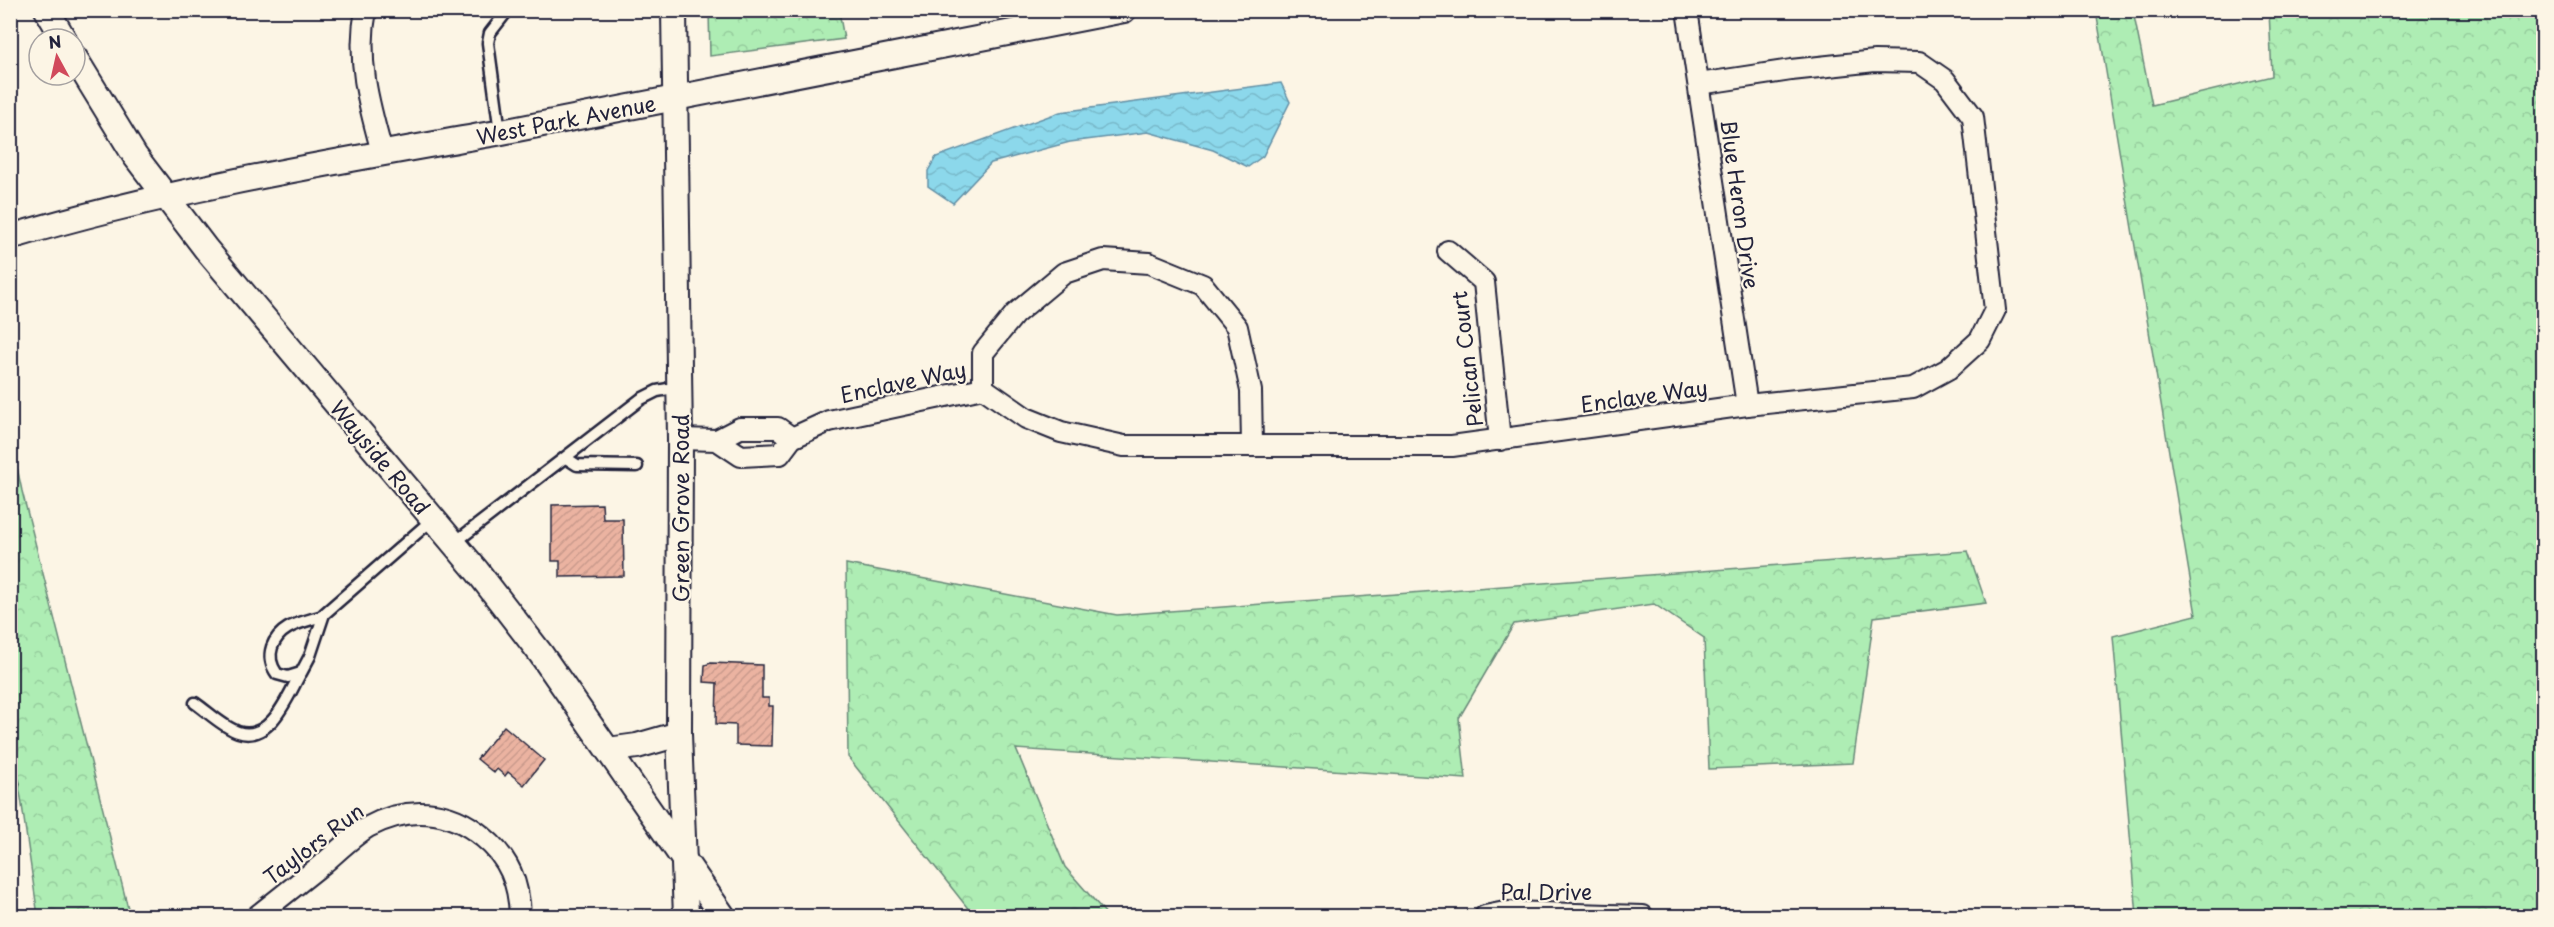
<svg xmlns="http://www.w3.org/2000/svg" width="2554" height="927" viewBox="0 0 2554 927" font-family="'Playpen Sans',sans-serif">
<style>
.forest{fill:url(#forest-crowns);stroke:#688878;stroke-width:1.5}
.water{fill:url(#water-waves);stroke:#628fa5;stroke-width:1.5}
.building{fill:url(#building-hatch);stroke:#22223b;stroke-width:1.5}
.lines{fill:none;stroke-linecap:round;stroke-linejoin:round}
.service-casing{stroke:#22223b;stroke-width:15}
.minor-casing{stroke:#22223b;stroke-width:24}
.tertiary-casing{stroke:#22223b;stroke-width:28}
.service{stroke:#fcf5e5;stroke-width:10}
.minor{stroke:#fcf5e5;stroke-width:20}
.tertiary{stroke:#fcf5e5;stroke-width:24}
.labels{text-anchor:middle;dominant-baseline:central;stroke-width:4.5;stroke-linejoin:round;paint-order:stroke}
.street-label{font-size:21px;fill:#22223b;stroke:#fcf5e5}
</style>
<defs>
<pattern id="forest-crowns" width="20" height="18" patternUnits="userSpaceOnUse" patternTransform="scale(1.5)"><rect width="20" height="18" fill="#aeedb4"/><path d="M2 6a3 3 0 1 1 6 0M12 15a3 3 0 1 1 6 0" fill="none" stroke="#95cb9c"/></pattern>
<pattern id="water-waves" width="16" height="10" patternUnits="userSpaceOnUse" patternTransform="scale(1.5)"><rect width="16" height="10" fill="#8cd8eb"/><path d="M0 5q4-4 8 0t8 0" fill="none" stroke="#78b9ca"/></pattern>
<pattern id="building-hatch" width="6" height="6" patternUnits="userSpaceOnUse" patternTransform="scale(1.5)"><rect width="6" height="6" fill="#ebb3a1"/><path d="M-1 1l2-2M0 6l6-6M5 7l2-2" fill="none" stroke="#c99a8c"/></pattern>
</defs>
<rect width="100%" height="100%" fill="#fcf5e5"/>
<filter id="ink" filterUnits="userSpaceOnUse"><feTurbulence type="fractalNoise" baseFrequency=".0167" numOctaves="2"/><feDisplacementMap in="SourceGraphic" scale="12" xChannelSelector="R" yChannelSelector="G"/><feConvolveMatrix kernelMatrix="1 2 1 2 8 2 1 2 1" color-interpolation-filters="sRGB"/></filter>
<g filter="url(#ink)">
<g class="forest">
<polygon points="709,11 839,11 844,39 710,56"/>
<polygon points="2096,11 2133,11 2152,105 2272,76 2269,11 2543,11 2543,916 2137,916 2113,636 2196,615"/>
<polygon points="10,434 22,491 130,916 38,916 21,798 11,749"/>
<polygon points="1968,551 1986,603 1874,617 1853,763 1709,769 1704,638 1654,604 1514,624 1459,718 1466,779 1016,749 1065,867 1108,916 974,916 848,757 846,564 1117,615"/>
</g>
<polygon class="water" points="1281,83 1290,102 1263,156 1248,167 1213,150 1148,132 1070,142 991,163 953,203 928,186 928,171 936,157 1060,112"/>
<g class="building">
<polygon points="602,504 603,519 623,519 624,576 560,577 560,561 552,561 552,505"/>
<polygon points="711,663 762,665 762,698 769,698 769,706 773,706 772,746 736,745 736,725 716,724 717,683 704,682 705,665"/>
<polygon points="504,726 544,760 524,785 508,772 505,776 497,769 494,773 477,759"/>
</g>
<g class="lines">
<defs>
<g id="service">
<polyline points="500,132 488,43 490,33 508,10"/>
<polyline points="566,458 577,465 637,466"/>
<polyline points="454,543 641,399 657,391 679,387"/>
<path d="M324 614 310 656 301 673 288 677 277 674C271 666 269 656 272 647 280 625 301 623 322 616L324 614 433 519"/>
<path d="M195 703C208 712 223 727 238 732 270 743 288 696 300 674"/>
<polyline points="10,774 13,784 10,793"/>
</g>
<g id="minor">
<path d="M366 10C356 60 369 105 382 152"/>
<polyline points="1687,10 1747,405"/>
<polyline points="1448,251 1484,282 1500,440"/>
<polyline points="983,388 983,353 1015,314 1064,273 1103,260 1149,263 1203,285 1237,327 1251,391 1252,445"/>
<polyline points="680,439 717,440 740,428 778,428 792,438"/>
<polyline points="717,440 741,456 780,454 792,438 829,421 983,388 1026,418 1061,432 1124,446 1452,446 1747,405 1913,388 1948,369 1980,340 1995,310 1973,117 1945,80 1919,62 1875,61 1791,70 1699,84"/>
<path d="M257 916C280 898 302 880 325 862 339 850 353 836 368 827 407 806 449 808 483 837 509 858 519 883 520 916"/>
<polyline points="1485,916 1505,912 1643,916"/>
</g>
<g id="tertiary">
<polyline points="47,10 64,39"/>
<polyline points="674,10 680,439 679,734 686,916"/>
<polyline points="75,58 135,156 206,249 477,571 541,654 723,916"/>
<path d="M10 237C174 188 335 162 502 132 710 93 917 51 1124 10"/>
<polyline points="608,750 637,746 679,734"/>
</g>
</defs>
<use href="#service" class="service-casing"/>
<use href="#minor" class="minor-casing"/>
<use href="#tertiary" class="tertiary-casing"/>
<use href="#service" class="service"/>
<use href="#minor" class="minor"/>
<use href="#tertiary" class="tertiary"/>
</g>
</g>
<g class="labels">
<g class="street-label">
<text transform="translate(566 119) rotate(-11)">West Park Avenue</text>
<text transform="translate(1741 204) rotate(82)">Blue Heron Drive</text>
<text transform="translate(1466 359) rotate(-97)">Pelican Court</text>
<text transform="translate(903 381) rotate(-12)">Enclave Way</text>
<text transform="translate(1644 395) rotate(-8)">Enclave Way</text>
<text transform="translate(381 457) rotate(50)">Wayside Road</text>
<text transform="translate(680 508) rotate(-90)">Green Grove Road</text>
<text transform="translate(313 843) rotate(-37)">Taylors Run</text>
<text x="1546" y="891">Pal Drive</text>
</g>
</g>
<rect width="2554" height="927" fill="none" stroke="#fcf5e5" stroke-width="36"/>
<rect x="18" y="18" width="2518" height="891" fill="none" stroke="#22223b" stroke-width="2" filter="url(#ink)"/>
<g transform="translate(57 57) rotate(352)"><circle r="28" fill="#fcf5e5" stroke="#a5a1a1" stroke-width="1.5"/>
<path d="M0-4.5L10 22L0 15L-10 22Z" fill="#d1495b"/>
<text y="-9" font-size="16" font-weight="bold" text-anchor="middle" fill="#22223b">N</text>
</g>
</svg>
